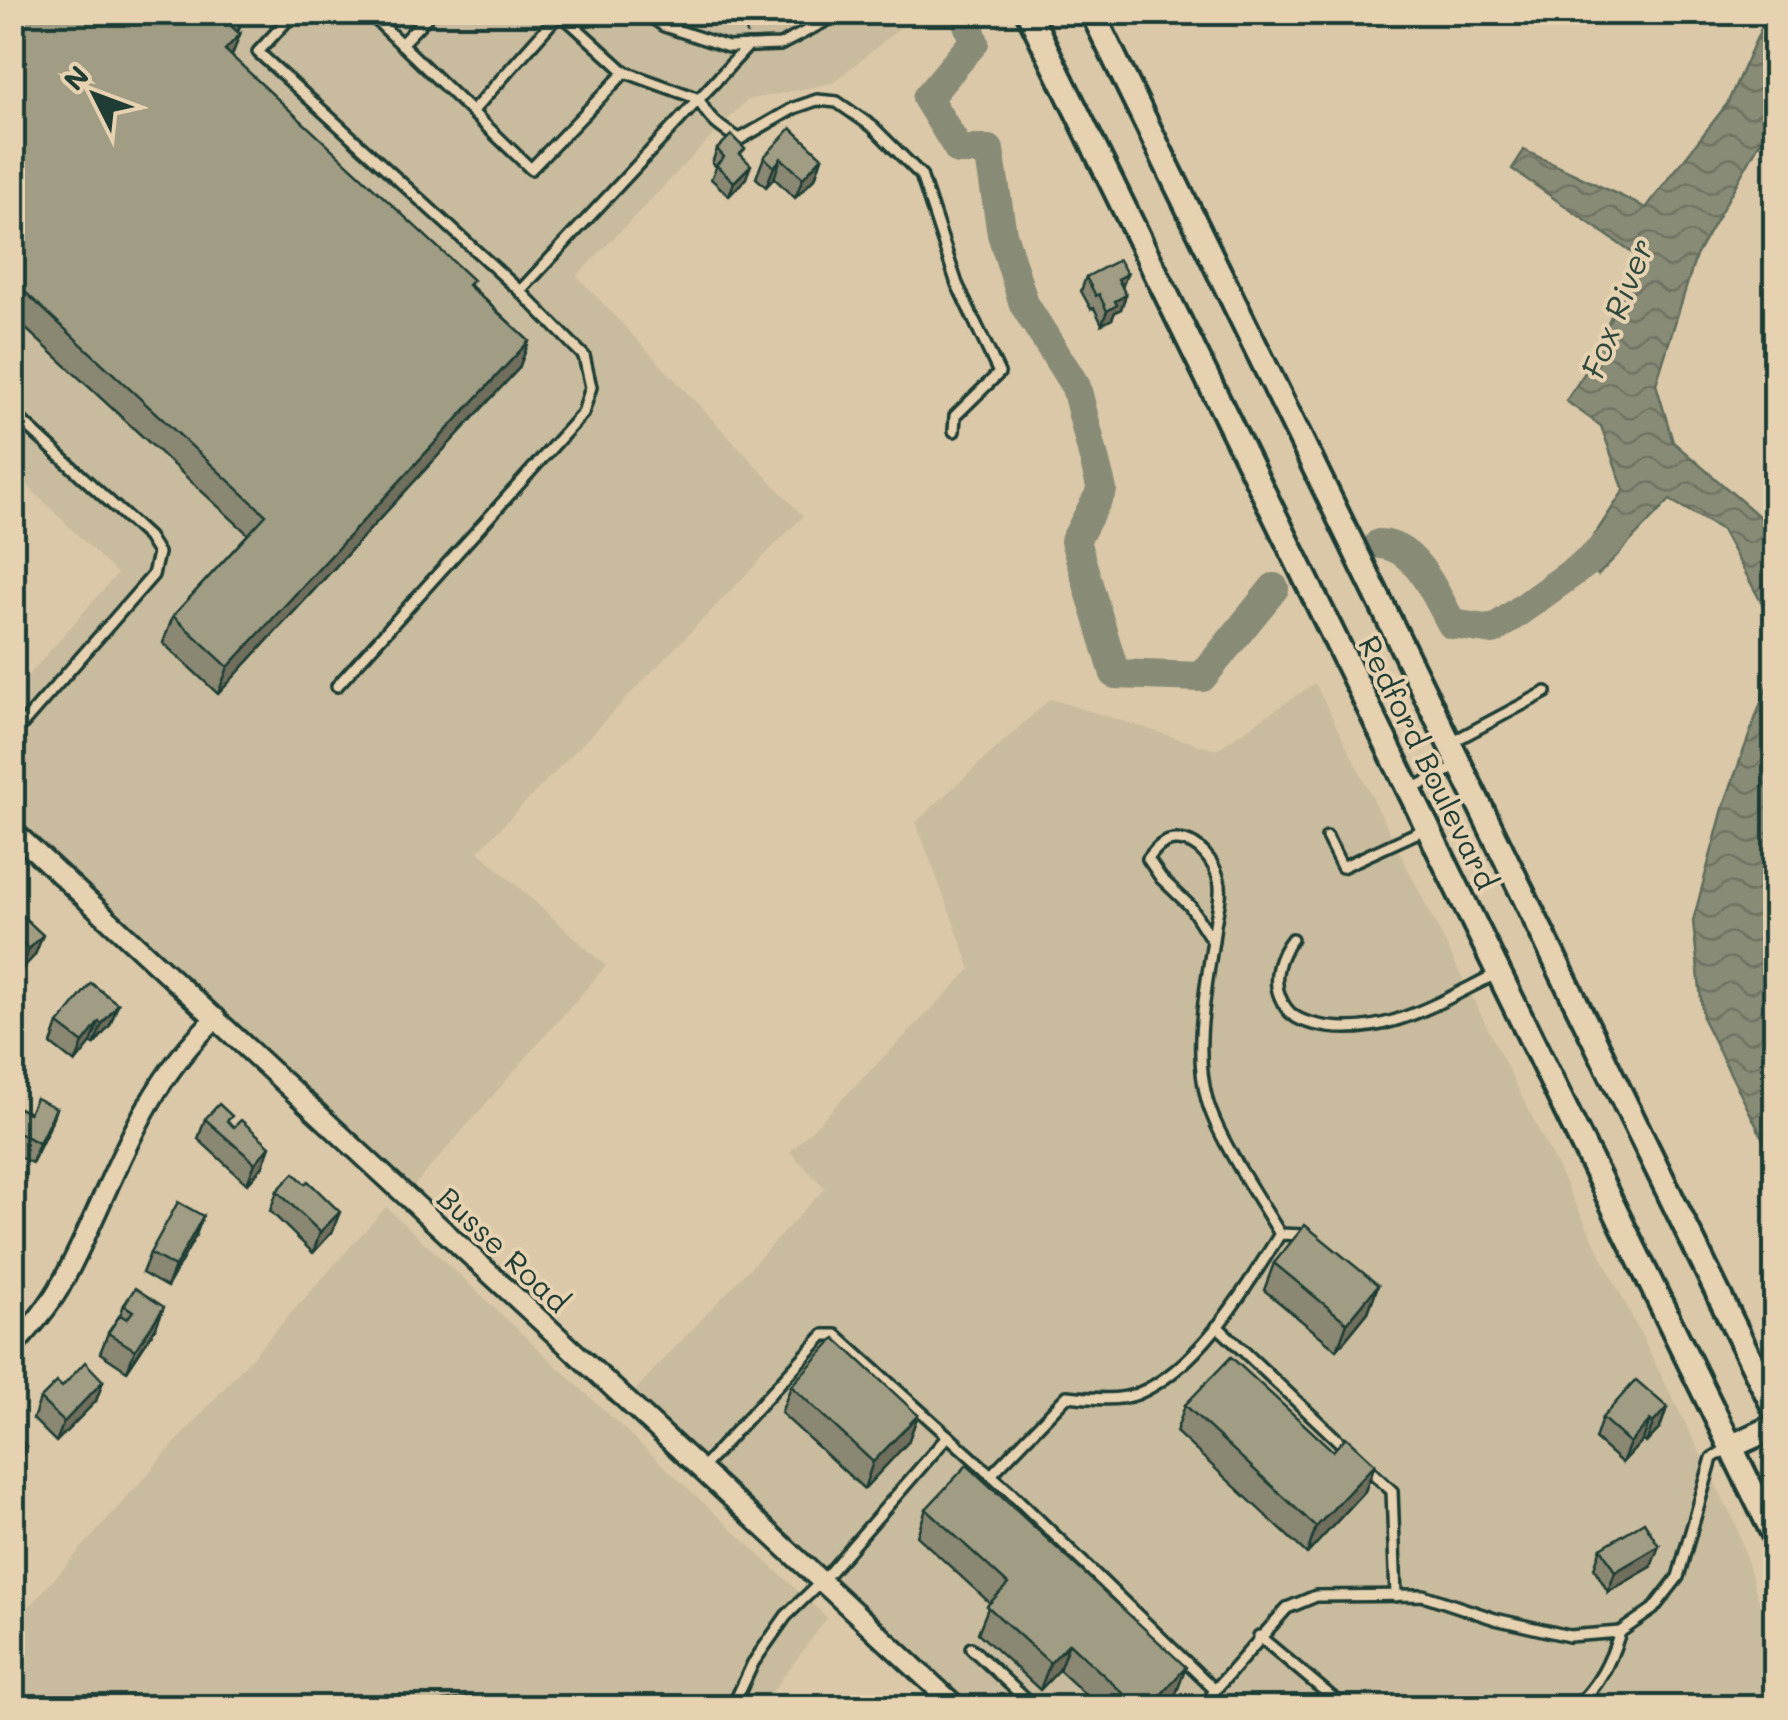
<svg xmlns="http://www.w3.org/2000/svg" width="1788" height="1720" viewBox="0 0 1788 1720" font-family="Mali,sans-serif">
<style>
.built{fill:#c9bb9d}
.water{fill:url(#water-waves);stroke:#5e6c5c;stroke-width:2.5}
.lines{fill:none;stroke-linecap:round;stroke-linejoin:round}
.river{stroke:#888b76;stroke-width:30}
.lane-casing{stroke:#1f3d34;stroke-width:16}
.street-casing{stroke:#1f3d34;stroke-width:25}
.secondary-casing{stroke:#1f3d34;stroke-width:30}
.path{stroke:#1f3d34;stroke-width:2.5;stroke-dasharray:10 8;stroke-linecap:butt}
.lane{stroke:#e6d1b0;stroke-width:9}
.street{stroke:#e6d1b0;stroke-width:18}
.secondary{stroke:#e6d1b0;stroke-width:22}
.wall{fill:#8a8772;stroke:#1f3d34;stroke-width:2.5}
.shaded-wall{fill:#706e5c;stroke:#1f3d34;stroke-width:2.5}
.building{fill:#a09d84;stroke:#1f3d34;stroke-width:2.5}
.labels{text-anchor:middle;dominant-baseline:central;stroke-width:8;stroke-linejoin:round;paint-order:stroke}
.street-label{font-size:30px;fill:#1f3d34;stroke:#e6d1b0}
.water-label{font-size:32px;font-style:italic;fill:#2f493e;stroke:#e6d1b0}
</style>
<defs>
<pattern id="water-waves" width="16" height="10" patternUnits="userSpaceOnUse" patternTransform="scale(2.5)"><rect width="16" height="10" fill="#888b76"/><path d="M0 5q4-4 8 0t8 0" fill="none" stroke="#6f7362"/></pattern>
</defs>
<rect width="100%" height="100%" fill="#dac8a8"/>
<filter id="ink" filterUnits="userSpaceOnUse"><feTurbulence type="fractalNoise" baseFrequency=".01" numOctaves="2"/><feDisplacementMap in="SourceGraphic" scale="20" xChannelSelector="R" yChannelSelector="G"/><feConvolveMatrix kernelMatrix="1 2 1 2 8 2 1 2 1" color-interpolation-filters="sRGB"/></filter>
<g filter="url(#ink)">
<g class="built">
<polygon points="12,13 918,13 833,83 747,100 577,276 803,516 478,851 606,966 406,1195 13,830 13,693 117,574 13,471"/>
<polygon points="1315,683 1736,1525 1775,1655 1775,1707 958,1707 626,1400 825,1188 790,1152 971,969 916,822 1050,699 1216,750"/>
<polygon points="386,1207 827,1618 761,1707 13,1708 13,1625"/>
</g>
<polygon class="water" points="1768,13 1775,13 1775,115 1696,256 1656,384 1673,442 1775,530 1775,1163 1703,1019 1693,921 1724,805 1771,675 1766,611 1722,530 1670,500 1598,575 1582,554 1624,490 1601,426 1566,401 1586,371 1638,257 1512,169 1524,150 1646,208 1727,104"/>
<g class="lines">
<g class="river">
<polyline points="964,12 974,42 927,98 959,150 989,150 1002,234 1024,304 1076,387 1102,490 1075,541 1115,674 1202,677 1274,588"/>
<path d="M1379 544C1417 545 1436 596 1452 624L1493 630 1590 560 1617 534"/>
</g>
<defs>
<g id="lane">
<polyline points="295,12 258,52 520,291 699,99 625,72 531,169 368,12"/>
<polyline points="559,12 625,72"/>
<polyline points="644,12 664,26 728,47 780,45 843,12"/>
<polyline points="401,44 432,12"/>
<path d="M748 46 699 99C707 118 721 129 740 139L794 108 817 100 837 102 873 127 921 175 957 284 999 373 955 416 954 431"/>
<polyline points="472,112 560,13"/>
<polyline points="12,412 148,537 158,553 153,575 12,736"/>
<polyline points="337,686 583,413 591,387 584,356 520,291"/>
<polyline points="1452,742 1546,692"/>
<polyline points="1412,789 1460,765"/>
<polyline points="1327,837 1342,867 1425,829"/>
<path d="M1292 939C1279 955 1272 978 1280 997 1287 1014 1297 1020 1314 1024 1380 1041 1439 1002 1496 974"/>
<path d="M1213 942 1190 906 1161 878 1148 859C1156 848 1164 839 1178 840 1199 841 1214 862 1219 880 1223 893 1217 912 1215 925 1208 982 1192 1044 1207 1100 1218 1139 1258 1197 1280 1234"/>
<polyline points="1217,1326 1346,1448"/>
<polyline points="1364,1465 1392,1491 1396,1596"/>
<polyline points="701,1469 824,1335 836,1335 1010,1492 1215,1690 1287,1608 1316,1596 1423,1595 1495,1619 1569,1636 1620,1632 1653,1609 1678,1577 1712,1458 1728,1448"/>
<path d="M991 1475 1067 1396C1089 1398 1116 1402 1137 1394 1198 1369 1246 1288 1280 1234L1305 1235"/>
<polyline points="1259,1636 1345,1708"/>
<polyline points="971,1648 1035,1708"/>
<polyline points="444,1708 478,1703 502,1708"/>
<polyline points="732,1708 753,1663 786,1616 822,1581 948,1436"/>
<polyline points="1204,1708 1215,1690"/>
<path d="M1575 1708C1599 1685 1610 1663 1620 1632"/>
</g>
<g id="street">
<polyline points="12,830 958,1708"/>
<path d="M12 1348C31 1327 50 1306 63 1281 113 1188 135 1094 216 1018"/>
</g>
<g id="secondary">
<polyline points="1028,12 1776,1539"/>
<polyline points="1092,12 1776,1412"/>
<polyline points="1732,1446 1776,1426"/>
</g>
</defs>
<use href="#lane" class="lane-casing"/>
<use href="#street" class="street-casing"/>
<use href="#secondary" class="secondary-casing"/>
<polyline class="path" points="744,12 747,35"/>
<use href="#lane" class="lane"/>
<use href="#street" class="street"/>
<use href="#secondary" class="secondary"/>
</g>
<g class="wall">
<polygon points="12,12 245,12 238,32 240,34 231,57 529,341 519,368 218,694 163,643 173,616 248,534 12,316"/>
<polygon points="717,149 742,156 746,178 729,196 711,179 716,167 712,163"/>
<polygon points="764,157 822,157 815,178 795,198 774,178 766,187 756,178"/>
<polygon points="1086,277 1122,288 1121,309 1115,312 1112,319 1102,324 1094,308 1091,309 1081,291"/>
<polygon points="12,912 35,955 22,969 12,961"/>
<polygon points="118,1004 110,1025 94,1045 91,1043 75,1063 51,1044 58,1024"/>
<polygon points="12,1105 29,1113 56,1108 49,1128 32,1163 12,1154"/>
<polygon points="205,1119 229,1123 263,1166 247,1184 198,1139"/>
<polygon points="277,1191 332,1232 313,1253 270,1211"/>
<polygon points="203,1216 195,1237 167,1287 142,1273 150,1253"/>
<polygon points="1274,1263 1378,1285 1368,1312 1337,1350 1264,1290"/>
<polygon points="124,1305 156,1327 127,1371 100,1353 108,1333 120,1315"/>
<polygon points="103,1381 96,1401 56,1442 33,1419 40,1399 62,1387"/>
<polygon points="791,1386 918,1415 908,1442 864,1489 781,1413"/>
<polygon points="1185,1405 1375,1464 1365,1491 1307,1554 1176,1432"/>
<polygon points="1667,1407 1660,1428 1646,1443 1643,1440 1622,1463 1595,1439 1602,1418"/>
<polygon points="926,1509 1176,1694 1164,1708 1100,1708 1059,1670 1040,1690 978,1633 990,1603 917,1536"/>
<polygon points="1601,1548 1651,1567 1608,1592 1594,1568"/>
</g>
<g class="shaded-wall">
<polygon points="245,13 235,38 240,34 230,61 215,77 232,27"/>
<polygon points="822,157 815,178 795,198 803,178"/>
<polygon points="781,158 774,178 766,187 774,167"/>
<polygon points="751,165 746,178 729,196 734,182"/>
<polygon points="1127,274 1122,288 1118,279"/>
<polygon points="1126,295 1121,309 1115,312 1112,319 1102,324 1107,311 1115,301"/>
<polygon points="529,341 519,368 218,694 228,667"/>
<polygon points="43,935 35,955 22,969 29,949"/>
<polygon points="118,1004 110,1025 94,1045 102,1024"/>
<polygon points="99,1022 91,1043 75,1063 83,1043"/>
<polygon points="56,1108 49,1128 32,1163 39,1143"/>
<polygon points="270,1146 263,1166 247,1184 255,1163"/>
<polygon points="340,1212 332,1232 313,1253 320,1232"/>
<polygon points="203,1216 195,1237 167,1287 175,1267"/>
<polygon points="1378,1285 1368,1312 1337,1350 1347,1323"/>
<polygon points="164,1307 156,1327 127,1371 135,1350"/>
<polygon points="103,1381 96,1401 56,1442 64,1422"/>
<polygon points="1667,1407 1660,1428 1646,1443 1653,1423"/>
<polygon points="918,1415 908,1442 864,1489 873,1462"/>
<polygon points="1650,1420 1643,1440 1622,1463 1630,1443"/>
<polygon points="26,1446 21,1459 12,1469 13,1460"/>
<polygon points="1375,1464 1365,1491 1307,1554 1316,1527"/>
<polygon points="25,1477 20,1491 12,1499 12,1491"/>
<polygon points="1659,1546 1651,1567 1608,1592 1615,1572"/>
<polygon points="1069,1643 1059,1670 1040,1690 1050,1663"/>
<polygon points="1186,1667 1176,1694 1164,1708 1149,1708"/>
</g>
<g class="building">
<polygon points="12,12 245,12 232,27 240,34 225,50 473,280 468,285 529,341 228,667 173,616 266,515 12,280"/>
<polygon points="791,128 822,157 803,178 781,158 774,167 764,157"/>
<polygon points="731,135 745,149 740,154 751,165 734,182 716,165 724,157 717,149"/>
<polygon points="1119,260 1127,274 1118,279 1126,295 1115,301 1117,305 1107,311 1099,294 1096,296 1086,277"/>
<polygon points="15,909 43,935 29,949 12,933 12,912"/>
<polygon points="91,983 118,1004 102,1024 99,1022 83,1043 58,1024"/>
<polygon points="36,1098 56,1108 39,1143 12,1130 12,1105 29,1113"/>
<polygon points="219,1104 232,1116 227,1121 234,1127 241,1120 270,1146 255,1163 205,1119"/>
<polygon points="294,1173 305,1184 308,1181 340,1212 320,1232 277,1191"/>
<polygon points="178,1202 203,1216 175,1267 150,1253"/>
<polygon points="1305,1225 1378,1285 1347,1323 1274,1263"/>
<polygon points="135,1288 164,1307 135,1350 108,1333 120,1315 127,1319 133,1311 124,1305"/>
<polygon points="835,1338 918,1415 873,1462 791,1386"/>
<polygon points="1231,1357 1333,1451 1346,1437 1375,1464 1316,1527 1185,1405"/>
<polygon points="85,1362 103,1381 64,1422 40,1399 57,1382 62,1387"/>
<polygon points="1636,1380 1667,1407 1653,1423 1650,1420 1630,1443 1602,1418"/>
<polygon points="12,1434 26,1446 13,1460 12,1460"/>
<polygon points="967,1465 1186,1667 1149,1708 1139,1708 1069,1643 1050,1663 987,1606 1008,1584 926,1509"/>
<polygon points="12,1467 25,1477 12,1491"/>
<polygon points="1644,1522 1659,1546 1615,1572 1601,1548"/>
</g>
</g>
<g class="labels">
<g class="street-label">
<text transform="translate(1429 762) rotate(64)">Redford Boulevard</text>
<text transform="translate(504 1249) rotate(43)">Busse Road</text>
</g>
<g class="water-label">
<text transform="translate(1616 308) rotate(-69)">Fox River</text>
</g>
</g>
<rect width="1788" height="1720" fill="none" stroke="#e6d1b0" stroke-width="50"/>
<rect x="25" y="25" width="1738" height="1670" fill="none" stroke="#1f3d34" stroke-width="4" filter="url(#ink)"/>
<g transform="translate(95 95) rotate(312)" stroke="#e6d1b0" stroke-width="8" paint-order="stroke">
<path d="M0-8L18 38L0 25L-18 38Z" fill="#1f3d34"/>
<text y="-15" font-size="28" font-weight="bold" text-anchor="middle" fill="#1f3d34">N</text>
</g>
</svg>
